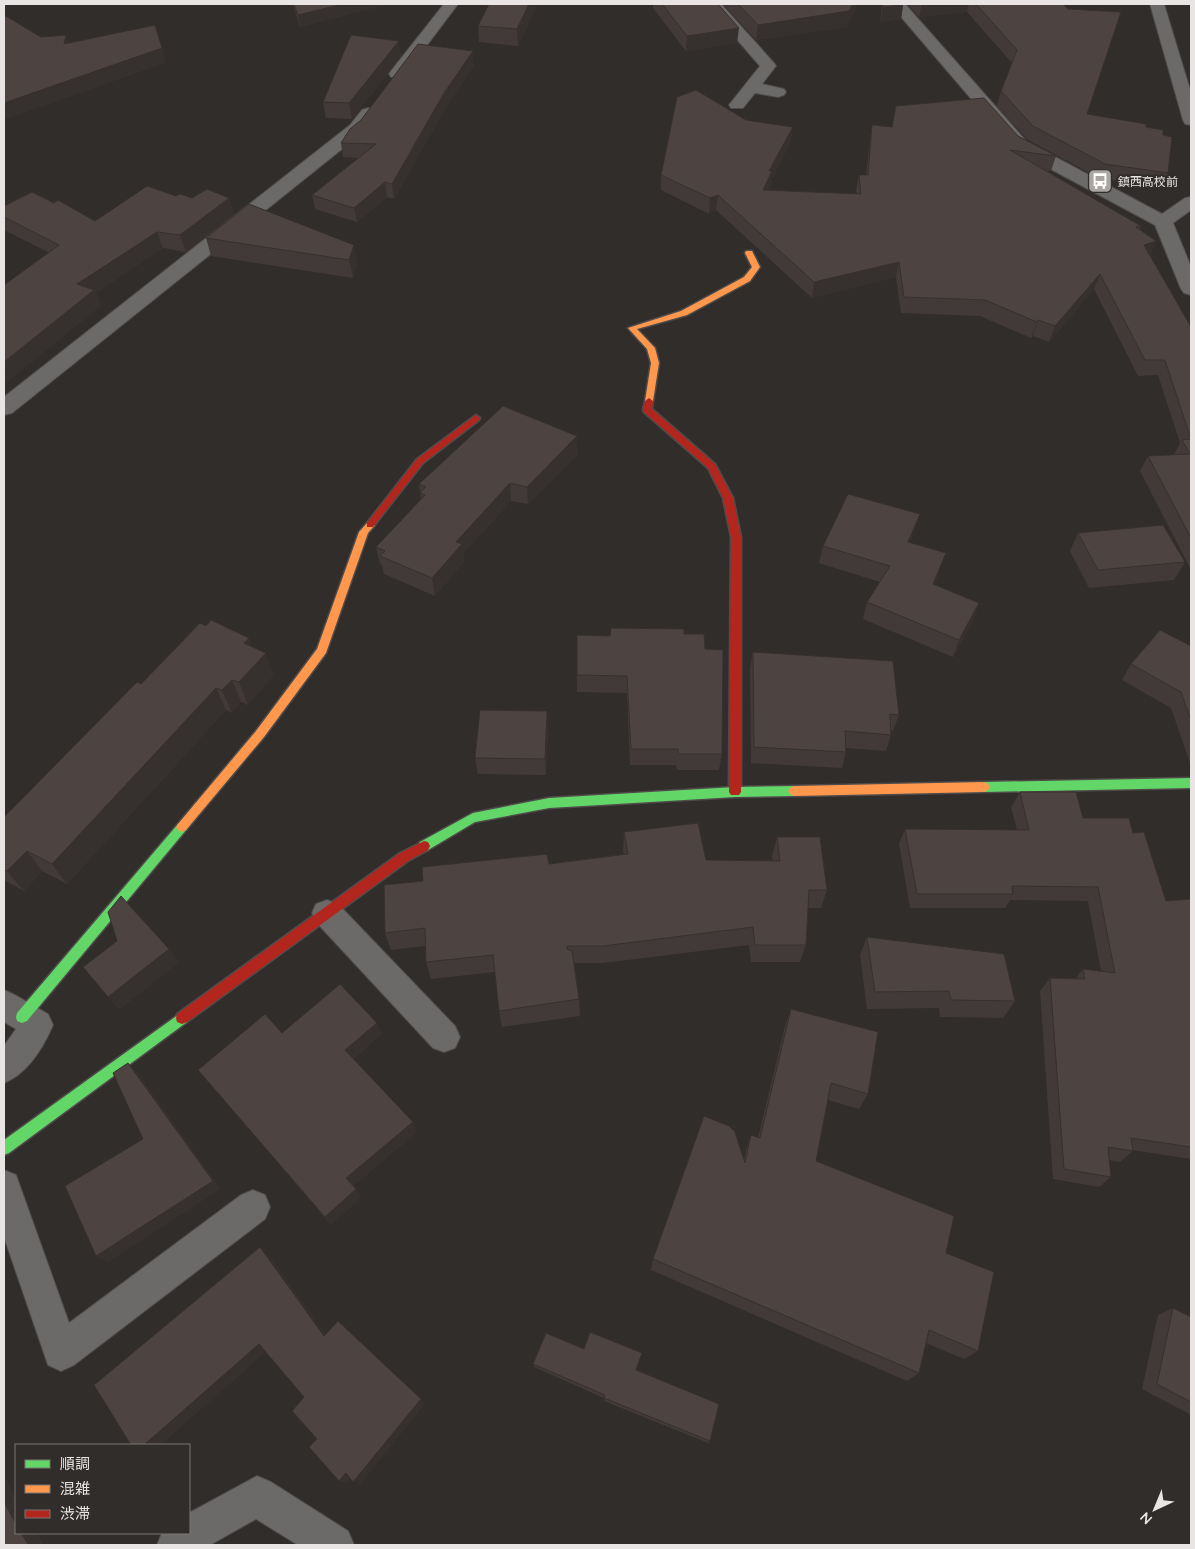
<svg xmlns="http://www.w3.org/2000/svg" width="1195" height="1549" viewBox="0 0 1195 1549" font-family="Quicksand,'Noto Sans JP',sans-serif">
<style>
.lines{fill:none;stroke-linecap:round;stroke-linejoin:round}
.street-casing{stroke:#4e4b4a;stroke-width:2}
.fast-casing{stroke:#4e4b4a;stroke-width:3}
.slow-casing{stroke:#4e4b4a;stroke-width:3}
.jam-casing{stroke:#4e4b4a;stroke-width:3}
.street{fill:#6c6a69;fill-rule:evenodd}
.fast{fill:#63d668;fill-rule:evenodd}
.slow{fill:#ff974d;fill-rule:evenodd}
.jam{fill:#b3261e;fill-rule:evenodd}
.wall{fill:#423a39}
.shaded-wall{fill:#36302e}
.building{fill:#4d4442;stroke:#36302e}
.labels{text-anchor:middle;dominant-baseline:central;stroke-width:4;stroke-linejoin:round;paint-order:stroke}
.far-poi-label{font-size:12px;fill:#e8e5e4;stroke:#312d2a;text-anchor:start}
</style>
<rect width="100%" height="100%" fill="#302d2b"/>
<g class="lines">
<defs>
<g id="street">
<polygon points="444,4 458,4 403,77 391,77 389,74 391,71"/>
<polygon points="706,4 721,4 774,63 776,66 762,84 784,89 786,92 784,95 778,97 755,93 743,108 731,108 729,105 760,66"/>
<polygon points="890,4 905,4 1027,142 1162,214 1185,198 1191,197 1191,210 1173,223 1191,267 1191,295 1184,293 1181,289 1155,225 1015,150"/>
<polygon points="1150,4 1164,4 1191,93 1191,125 1185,124 1183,120"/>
<polygon points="368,108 374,110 376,113 362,133 12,413 4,415 4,397 350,125 362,110"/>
<polygon points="327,900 338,904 455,1026 460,1037 455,1048 444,1052 433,1048 316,922 312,913 316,904"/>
<path d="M4 990 15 995 48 1014 53 1025C43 1048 28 1073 4 1083V1046L16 1029 4 1022Z"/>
<polygon points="4,1170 16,1175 69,1323 241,1195 253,1190 265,1195 270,1207 265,1219 74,1365 61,1371 48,1365 4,1237"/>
<polygon points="257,1476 271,1482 348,1531 354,1545 298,1545 256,1519 210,1545 157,1545 162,1533 189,1533 189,1513"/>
</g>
<g id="fast">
<polygon points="1191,778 1191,788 984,792 980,790 978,787 980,784 984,782"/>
<polygon points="794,786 798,788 800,791 798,794 794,796 735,797 549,808 475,822 428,850 424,851 420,850 418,846 420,842 473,813 549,798 735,787"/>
<polygon points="182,822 186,824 188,827 186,830 27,1021 22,1023 17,1021 16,1017 17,1013 178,824"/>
<polygon points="182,1012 187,1014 188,1018 187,1022 9,1153 4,1155 4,1140"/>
</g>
<g id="slow">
<polygon points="746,251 752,251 760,267 750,281 687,315 637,329 655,348 659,363 653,401 652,403 646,403 645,401 651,363 647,349 628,328 681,311 744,277 752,267 745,253"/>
<polygon points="370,522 375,525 368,533 326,653 264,737 186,830 182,832 178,830 176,827 178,824 256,731 317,649 359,532 367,523"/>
<polygon points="984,782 988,784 990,787 988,790 984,792 794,796 790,794 788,791 790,788 794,786"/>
</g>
<g id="jam">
<polygon points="649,398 653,401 652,409 715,464 733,498 741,537 741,792 739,795 731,795 729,792 731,537 723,498 708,468 644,412 643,410 645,401"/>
<polygon points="476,415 480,418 479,420 423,463 373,527 367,527 367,523 417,459"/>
<polygon points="424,841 428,842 430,846 428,850 408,861 187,1022 182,1024 177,1022 176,1018 177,1014 400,853"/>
</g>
</defs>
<use href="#street" class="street-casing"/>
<use href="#fast" class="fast-casing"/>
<use href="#slow" class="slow-casing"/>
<use href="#jam" class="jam-casing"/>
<use href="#street" class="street"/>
<use href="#fast" class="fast"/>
<use href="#slow" class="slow"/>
<use href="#jam" class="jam"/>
</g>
<g class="wall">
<polygon points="293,4 388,4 300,27"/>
<polygon points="653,4 718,4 737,43 686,51 653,8"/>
<polygon points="723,4 858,4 847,27 756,40"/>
<polygon points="882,4 902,4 903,5 901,19 880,22"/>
<polygon points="907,4 1063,4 1087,114 1146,127 1163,135 1168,173 1162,188 1099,178 1028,140 997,106 1001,91 1012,63 967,12 919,17"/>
<polygon points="537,6 518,46 479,42 478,26"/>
<polygon points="401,56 352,119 326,118 323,102"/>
<polygon points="474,65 446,107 394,199 387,197 357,222 315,209 312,195 359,158 343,157 341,143"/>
<polygon points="896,106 1018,136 1056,156 1051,171 1047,171 1141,226 1140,230 1156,241 1150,255 1191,327 1191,570 1140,471 1148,456 1174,455 1180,443 1158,375 1138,376 1094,289 1049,342 1033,336 1031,338 980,316 901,313 896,277 812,298 716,210 709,214 661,190 661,175 746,120 791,142 772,179 771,186 769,190 857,194 856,190 859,175 866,175 870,140 872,125 892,127"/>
<polygon points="176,196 192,198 229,198 234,214 186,252 163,248 96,293 101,306 48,252 4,230 4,206 54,203 95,221"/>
<polygon points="206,238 354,245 357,263 353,278 211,256"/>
<polygon points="578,454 528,504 511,501 463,554 464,562 435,596 384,574 382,565 380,564 376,547 421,500 419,484"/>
<polygon points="920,514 914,531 910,542 940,570 934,585 979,603 973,620 953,657 863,619 867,602 880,582 819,563 823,546"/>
<polygon points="1078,533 1185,562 1174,580 1089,588 1070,551"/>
<polygon points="684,634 705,649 722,754 719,770 677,770 676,765 630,765 627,693 577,692 577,675 610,636"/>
<polygon points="252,646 274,675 248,705 241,702 232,713 226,710 67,884 42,871 24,891 4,880 4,817 141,684"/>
<polygon points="1191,646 1191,763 1190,763 1171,708 1122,680 1131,664"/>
<polygon points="753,652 899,715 893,731 891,731 891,735 886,751 846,748 846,752 842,768 751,763 750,669"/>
<polygon points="547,711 548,728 546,775 478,774 475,758"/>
<polygon points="1020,792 1083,818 1133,833 1166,901 1191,899 1191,1159 1132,1150 1133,1151 1120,1162 1109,1160 1111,1177 1099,1187 1053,1179 1040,991 1050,978 1075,979 1083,969 1101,971 1088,901 1010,900 1005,908 910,908 899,844 905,829 1017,830 1011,807"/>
<polygon points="624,832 706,860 773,861 772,856 777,837 827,890 821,908 808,908 806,945 800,962 751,962 749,945 603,963 574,963 579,999 580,1016 502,1027 499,1011 495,972 431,979 426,962 425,946 391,950 385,933 423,881 624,854 623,851"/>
<polygon points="867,937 1015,1001 1003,1018 940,1017 939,1008 867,1009 860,955"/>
<polygon points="791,1009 868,1094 859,1109 828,1100 816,1161 946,1253 978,1351 964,1359 926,1343 919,1373 907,1381 651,1270 653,1259 744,1160 746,1150 751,1135 758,1138 785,1026"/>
<polygon points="377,1023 381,1034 353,1059 417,1132 353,1186 361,1197 331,1225 198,1070 282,1033"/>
<polygon points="1173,1308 1191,1317 1191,1415 1142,1389 1158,1315"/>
<polygon points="533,1364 637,1370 710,1441 708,1443 604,1401 604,1398 534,1367"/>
</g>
<g class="shaded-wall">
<polygon points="343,4 388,4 300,27 298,15"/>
<polygon points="529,4 537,4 537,6 518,46 517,29"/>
<polygon points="853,4 858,4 847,27 756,40 758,25"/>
<polygon points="922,4 969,4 967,12 919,17"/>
<polygon points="903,5 901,19 880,22 883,7"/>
<polygon points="739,28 737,43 686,51 687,36"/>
<polygon points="66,35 71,49 64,44"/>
<polygon points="399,41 401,56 352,119 349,103"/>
<polygon points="162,48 166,63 4,120 4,103"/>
<polygon points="473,51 474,65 446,107 394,199 392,184 444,93"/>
<polygon points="793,127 791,142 772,179 771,186 761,205 763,190 769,171"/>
<polygon points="385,182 387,197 357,222 354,208"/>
<polygon points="718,195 716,210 709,214 710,198"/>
<polygon points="229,198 234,214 186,252 180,235"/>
<polygon points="157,232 163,248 96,293 101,306 4,385 4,362 77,284"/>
<polygon points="1156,241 1149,256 1144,245"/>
<polygon points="354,245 357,263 353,278 349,260"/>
<polygon points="899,262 896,277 812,298 814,282"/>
<polygon points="1100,274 1094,289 1049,342 1055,326"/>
<polygon points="1038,320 1033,336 1031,338 1037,322"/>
<polygon points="577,436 578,454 528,504 527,487"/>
<polygon points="510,483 511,501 463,554 464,562 435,596 432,578 456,542"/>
<polygon points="920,514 914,531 903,559 908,542"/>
<polygon points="946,553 940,570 927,601 933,584"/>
<polygon points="979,603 973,620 953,657 959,640"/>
<polygon points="249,638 257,660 244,643"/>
<polygon points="266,653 274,675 248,705 239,682"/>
<polygon points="232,680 241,702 232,713 222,690"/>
<polygon points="216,688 226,710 67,884 52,864"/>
<polygon points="547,711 548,728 546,775 545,759"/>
<polygon points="27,851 42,871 24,891 7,871"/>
<polygon points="169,949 179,963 119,1010 108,997"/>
<polygon points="377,1023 381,1034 350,1061 345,1050"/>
<polygon points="128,1063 138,1073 221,1189 107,1263 96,1256 213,1181"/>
<polygon points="413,1122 417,1132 352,1187 346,1178"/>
<polygon points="356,1189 361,1197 331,1225 325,1217"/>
<polygon points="260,1247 269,1255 331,1342 324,1336"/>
<polygon points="259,1344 268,1350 161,1445 144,1445"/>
<polygon points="421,1399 425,1404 360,1485 353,1482"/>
<polygon points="346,1473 353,1476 346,1483 339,1481"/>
<polygon points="4,1475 16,1497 16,1524 4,1502"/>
<polygon points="21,1533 37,1533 44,1545 26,1545"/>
</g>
<g class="building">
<polygon points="294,4 343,4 298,15"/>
<polygon points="489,4 529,4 517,29 478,26"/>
<polygon points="662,4 718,4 739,28 687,36"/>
<polygon points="738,4 853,4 849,11 758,25"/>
<polygon points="883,4 902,4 903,5 883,7"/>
<polygon points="976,4 1063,4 1068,9 1121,12 1087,114 1146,124 1146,127 1163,130 1163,135 1172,137 1168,173 1105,164 1033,126 1001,91 1017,50"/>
<polygon points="4,15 41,37 66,35 64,44 155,25 162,48 4,103"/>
<polygon points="351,35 399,41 349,103 323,102"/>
<polygon points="418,44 473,51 444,93 392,184 385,182 354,208 312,195 376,144 341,143 350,129 361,120"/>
<polygon points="696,90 746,120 793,127 769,171 772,171 763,190 861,194 859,175 868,175 872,125 892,127 896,106 984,98 1018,136 1056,156 1010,150 1141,226 1136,227 1156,241 1144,245 1191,327 1191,439 1165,360 1145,360 1100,274 1055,326 1038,320 1037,322 985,300 904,297 899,262 814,282 718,195 710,198 661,175 677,97"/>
<polygon points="147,186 176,196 180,194 192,198 207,189 229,198 180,235 157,232 77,284 94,290 4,362 4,285 59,245 4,217 4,206 32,192 54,203 58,200 95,221"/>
<polygon points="249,204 354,245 349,260 206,238"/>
<polygon points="503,406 577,436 527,487 510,483 456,542 462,544 432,578 380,556 385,551 376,547 425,495 420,493 426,487 419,484"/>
<polygon points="1191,439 1191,538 1148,456 1190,454 1182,440"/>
<polygon points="848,494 920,514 908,542 946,553 933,584 979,603 959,640 867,602 890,566 823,546"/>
<polygon points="1163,525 1185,562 1098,570 1078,533"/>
<polygon points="211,620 249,638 244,643 266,653 239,682 232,680 222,690 216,688 52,864 27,851 7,871 4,869 4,817 137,682 141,684 200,623 206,626"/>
<polygon points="611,628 684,629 684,634 704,634 705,649 723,650 722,754 678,754 678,749 631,749 627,676 577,675 577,635 610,636"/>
<polygon points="1160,630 1191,646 1191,720 1181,692 1131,664"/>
<polygon points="753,652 893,661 899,715 890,714 891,735 845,731 846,752 754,747"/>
<polygon points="480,710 547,711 545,759 475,758"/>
<polygon points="1020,792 1076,792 1083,818 1129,818 1133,833 1144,832 1166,901 1191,899 1191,1147 1131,1138 1133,1151 1108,1147 1111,1177 1064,1169 1050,978 1085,979 1083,969 1115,973 1098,887 1012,886 1013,894 917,894 905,829 1029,830"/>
<polygon points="698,823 706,860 780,861 777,837 820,837 827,890 809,890 806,945 755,945 753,927 603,946 567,946 567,949 572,951 579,999 499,1011 493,955 426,962 425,928 385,933 384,885 423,881 422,867 547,854 549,864 628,854 624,832"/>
<polygon points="121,896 169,949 108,997 83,967 117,941 108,912"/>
<polygon points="867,937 1004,954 1015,1001 951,1000 949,991 875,992"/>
<polygon points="340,984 377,1023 345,1050 413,1122 346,1178 356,1189 325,1217 198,1070 265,1014 282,1033"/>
<polygon points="791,1009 878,1032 868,1094 831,1083 816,1161 954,1216 946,1253 994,1272 978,1351 929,1330 919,1373 653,1259 704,1116 729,1126 735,1132 745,1163 751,1135 760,1138"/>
<polygon points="128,1063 213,1181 96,1256 65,1186 143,1139 113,1073"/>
<polygon points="260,1247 324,1336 338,1321 421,1399 353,1482 346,1473 339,1481 309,1447 317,1439 292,1411 304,1397 259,1344 144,1445 131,1445 94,1385"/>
<polygon points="1173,1308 1191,1317 1191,1402 1157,1384"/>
<polygon points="590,1332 642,1353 636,1370 719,1404 710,1441 604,1398 605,1395 533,1364 546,1333 584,1349"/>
<polygon points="4,1502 16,1524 16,1533 21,1533 28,1544 26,1545 4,1545"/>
</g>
<defs>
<symbol id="bus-square" viewBox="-11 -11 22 22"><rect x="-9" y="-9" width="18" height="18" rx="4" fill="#a8a5a3" stroke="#312d2a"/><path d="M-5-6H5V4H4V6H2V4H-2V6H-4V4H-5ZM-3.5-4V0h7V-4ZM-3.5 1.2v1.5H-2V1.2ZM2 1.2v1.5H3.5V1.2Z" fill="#fff"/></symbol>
</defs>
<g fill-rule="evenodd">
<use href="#bus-square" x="1086" y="167" width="28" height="28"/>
</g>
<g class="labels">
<g class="far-poi-label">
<text x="1118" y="181">鎮西高校前</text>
</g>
</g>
<rect width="1195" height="1549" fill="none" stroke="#e8e5e4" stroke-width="10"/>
<rect x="15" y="1444" width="175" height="90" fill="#312d2a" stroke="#7a7774"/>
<rect x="25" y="1460" width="25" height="8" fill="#63d668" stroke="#7a7774"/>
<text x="60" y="1469" font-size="15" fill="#e8e5e4">順調</text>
<rect x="25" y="1485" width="25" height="8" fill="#ff974d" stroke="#7a7774"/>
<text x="60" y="1494" font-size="15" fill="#e8e5e4">混雑</text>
<rect x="25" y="1510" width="25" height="8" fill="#b3261e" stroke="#7a7774"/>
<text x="60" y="1519" font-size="15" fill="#e8e5e4">渋滞</text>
<g transform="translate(1155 1509) rotate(224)" stroke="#312d2a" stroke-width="4" paint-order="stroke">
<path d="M0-4L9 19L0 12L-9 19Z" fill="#e8e5e4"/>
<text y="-8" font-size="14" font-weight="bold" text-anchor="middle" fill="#e8e5e4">N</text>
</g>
</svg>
